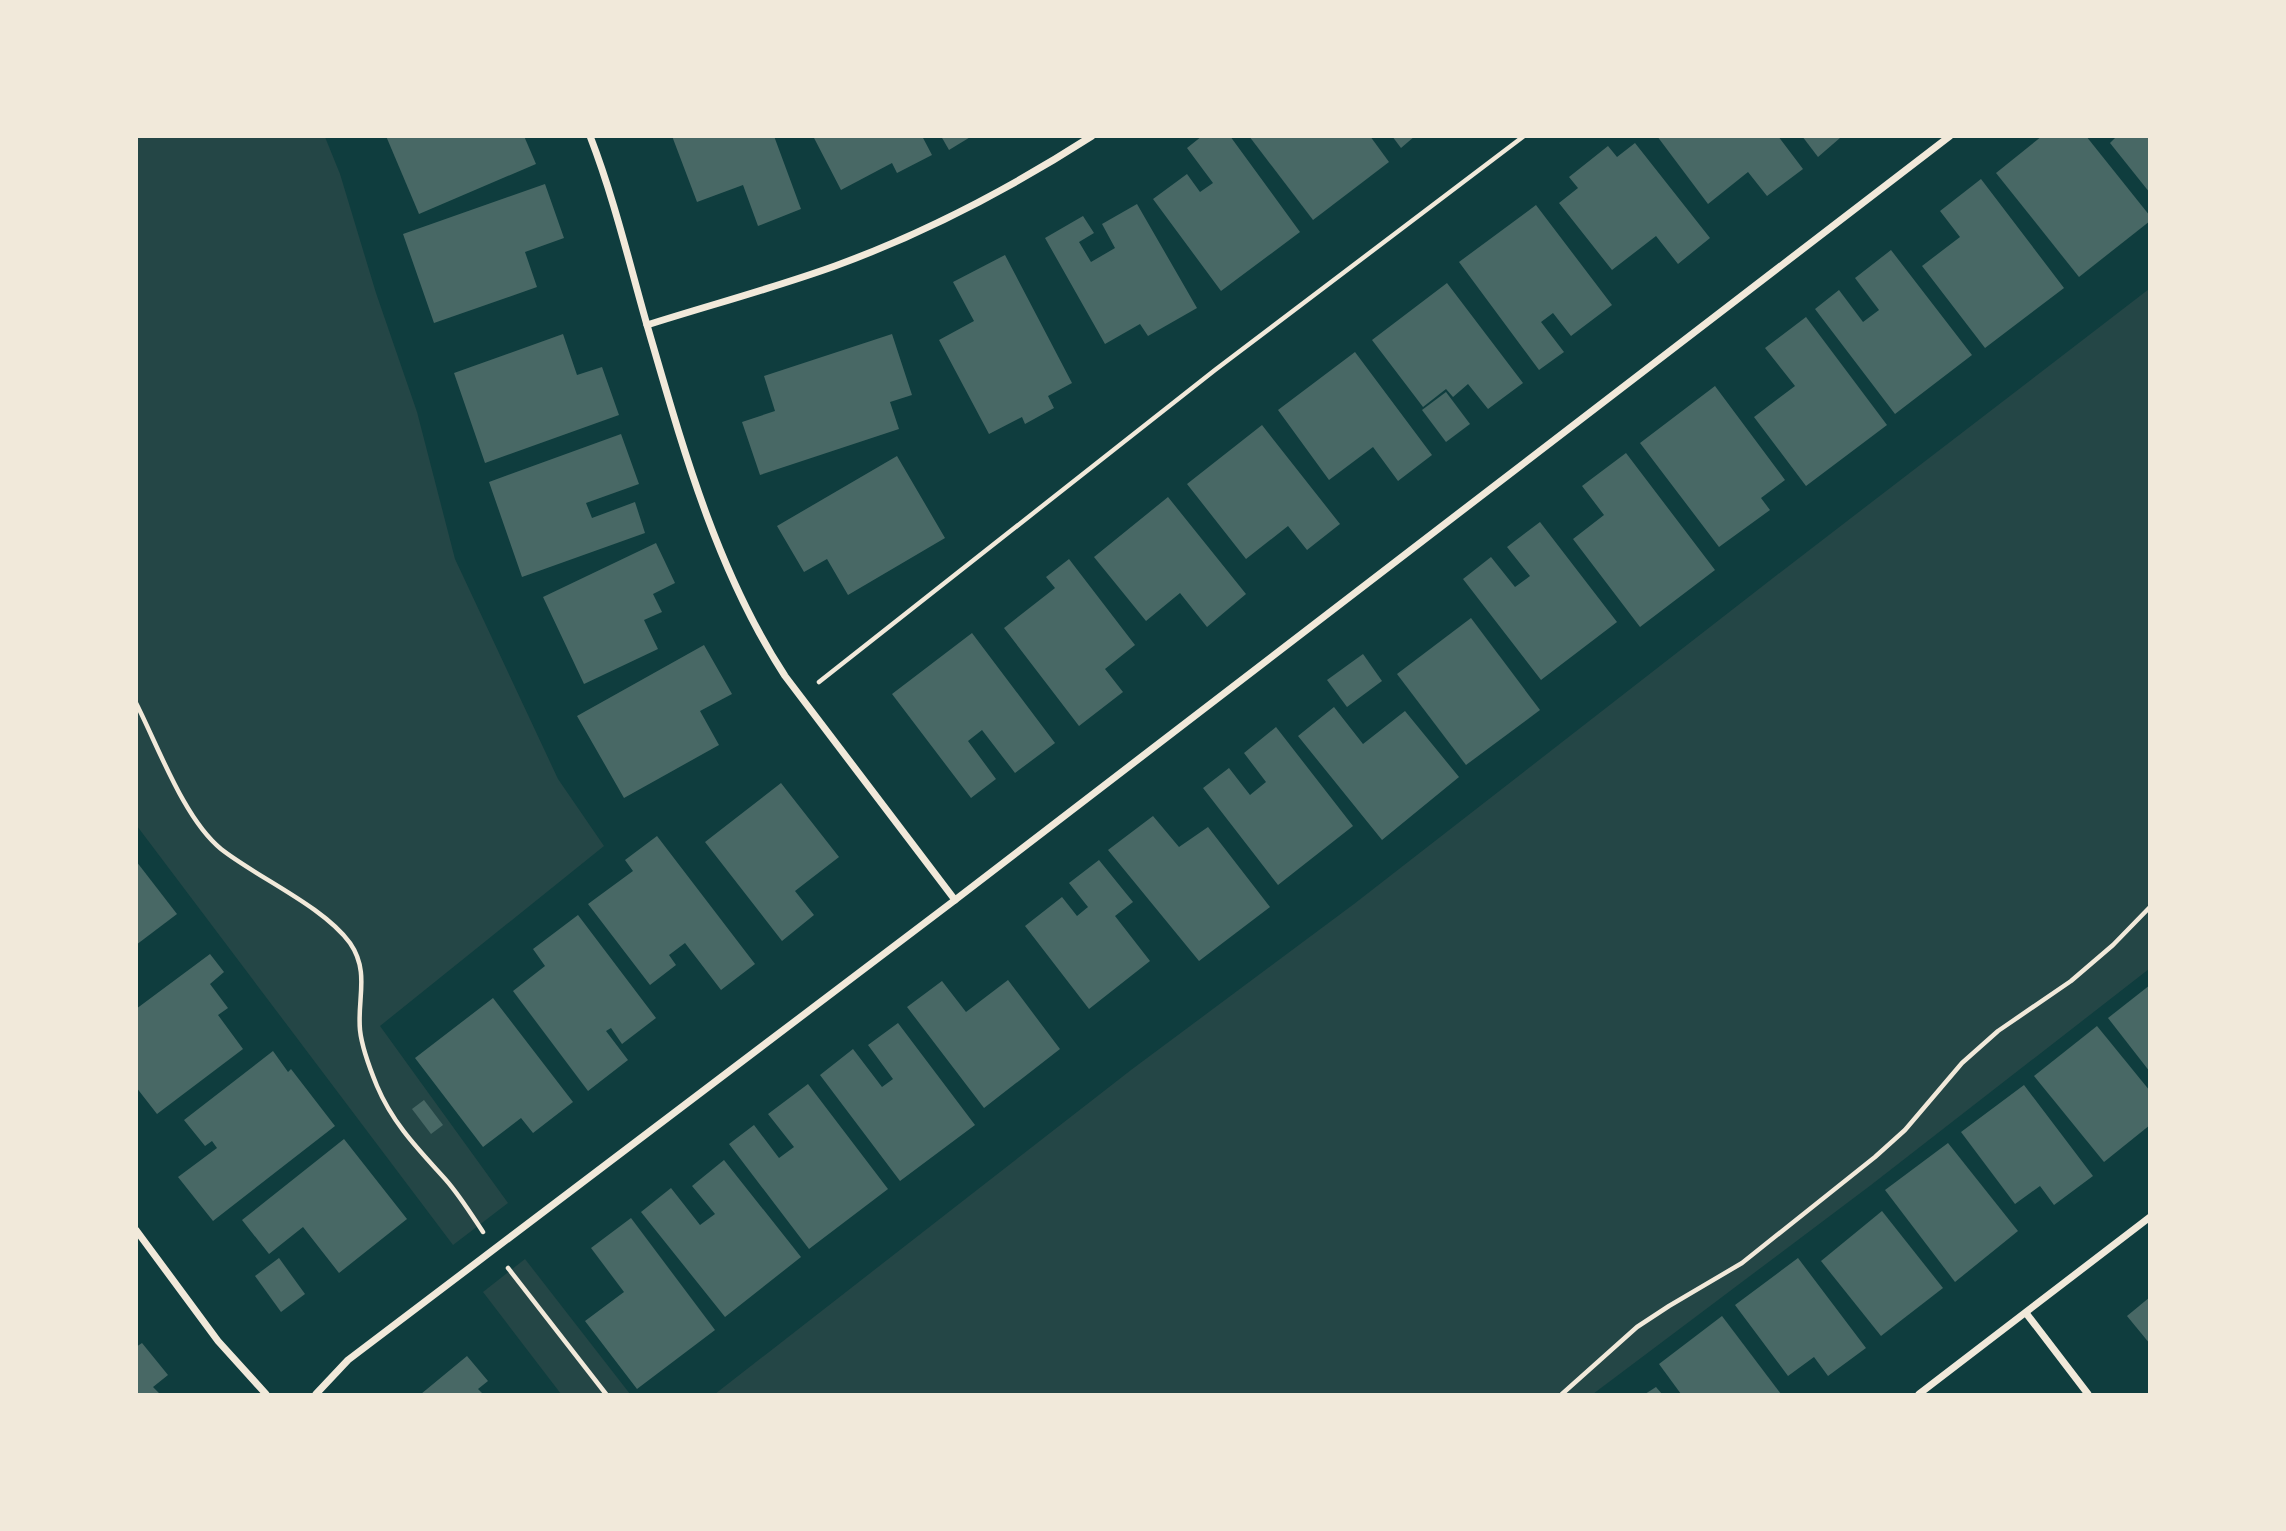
<svg xmlns="http://www.w3.org/2000/svg" width="2286" height="1531" viewBox="0 0 2286 1531" font-family="Rubik,sans-serif">
<style>
.green{fill:#244646}
.building{fill:#486865}
.lines{fill:none;stroke-linecap:round;stroke-linejoin:round}
.path{stroke:#f1e9da;stroke-width:4.5}
.minor{stroke:#f1e9da;stroke-width:7}
</style>
<rect width="100%" height="100%" fill="#0f3d3e"/>
<g class="green">
<polygon points="137,137 325,137 340,174 376,293 417,412 455,559 558,779 604,846 380,1026 508,1203 453,1245 137,826"/>
<polygon points="2149,289 2149,969 1871,1185 1593,1394 715,1394 1131,1070 1354,904 1773,578"/>
<polygon points="525,1259 630,1394 561,1394 483,1292"/>
</g>
<g class="building">
<polygon points="386,136 524,136 536,164 419,214"/>
<polygon points="672,136 774,136 801,209 758,226 743,185 697,202"/>
<polygon points="813,136 922,136 932,155 897,173 892,163 841,190"/>
<polygon points="941,136 972,136 949,150"/>
<polygon points="1202,136 1230,136 1300,232 1221,291 1153,199 1187,174 1200,192 1213,183 1187,148"/>
<polygon points="1249,136 1370,136 1389,162 1313,220"/>
<polygon points="1392,136 1415,136 1401,148"/>
<polygon points="1657,136 1778,136 1803,169 1767,196 1748,172 1708,204"/>
<polygon points="1802,136 1839,136 1840,138 1818,157"/>
<polygon points="2042,136 2086,136 2150,216 2150,221 2079,277 1996,173"/>
<polygon points="2117,136 2150,136 2150,193 2110,143"/>
<polygon points="1635,143 1710,238 1678,264 1656,236 1612,270 1559,203 1578,188 1569,177 1608,146 1617,157"/>
<polygon points="1981,179 2064,288 1985,348 1922,266 1960,237 1940,211"/>
<polygon points="545,184 564,238 525,252 537,287 434,323 403,234"/>
<polygon points="1137,204 1197,308 1148,336 1140,324 1105,344 1045,238 1083,216 1094,233 1079,242 1091,262 1115,248 1102,224"/>
<polygon points="1536,205 1612,305 1571,336 1553,313 1541,322 1564,352 1539,370 1459,262"/>
<polygon points="1891,250 1972,355 1895,414 1815,309 1839,290 1863,322 1879,310 1855,278"/>
<polygon points="1005,255 1072,383 1048,396 1054,408 1025,424 1022,417 989,434 939,340 974,321 953,282"/>
<polygon points="1447,283 1523,383 1488,409 1468,384 1453,397 1446,389 1423,407 1372,340"/>
<polygon points="1806,317 1887,425 1806,486 1754,417 1795,386 1765,348"/>
<polygon points="563,334 577,375 602,367 619,415 485,463 454,373"/>
<polygon points="892,334 912,395 890,402 899,429 760,475 742,422 775,411 764,376"/>
<polygon points="1355,352 1432,455 1398,481 1373,447 1329,480 1278,410"/>
<polygon points="1715,386 1785,480 1761,498 1770,510 1719,547 1640,443"/>
<polygon points="1446,392 1470,424 1446,442 1422,410"/>
<polygon points="1262,425 1340,524 1307,550 1288,526 1246,559 1187,484"/>
<polygon points="621,434 639,484 586,503 592,518 635,502 645,533 522,577 489,482"/>
<polygon points="1626,453 1715,570 1640,627 1573,539 1604,515 1582,486"/>
<polygon points="897,456 945,538 848,595 827,559 804,572 777,526"/>
<polygon points="1168,497 1246,594 1207,627 1180,593 1146,621 1094,557"/>
<polygon points="1540,522 1617,622 1541,680 1463,579 1491,557 1515,587 1530,576 1507,547"/>
<polygon points="656,543 675,583 653,594 662,612 644,620 658,649 584,684 543,597"/>
<polygon points="1069,559 1135,645 1105,669 1123,692 1079,726 1004,628 1055,588 1046,577"/>
<polygon points="1471,618 1540,710 1466,765 1397,674"/>
<polygon points="972,633 1055,743 1015,773 982,730 968,741 996,779 971,798 892,694"/>
<polygon points="704,645 732,694 700,711 719,745 624,798 577,716"/>
<polygon points="1363,654 1382,681 1347,707 1327,680"/>
<polygon points="1334,707 1363,744 1405,711 1459,777 1382,840 1298,736"/>
<polygon points="1276,727 1353,826 1278,885 1203,788 1229,768 1250,795 1266,782 1244,753"/>
<polygon points="781,783 839,857 795,891 814,915 782,941 705,842"/>
<polygon points="1153,816 1179,847 1208,827 1270,907 1199,961 1108,850"/>
<polygon points="657,836 755,964 721,990 685,943 669,955 676,965 650,985 588,904 633,871 625,860"/>
<polygon points="1099,860 1133,902 1115,916 1150,961 1089,1009 1025,926 1062,897 1077,916 1088,907 1069,883"/>
<polygon points="136,861 177,914 136,945"/>
<polygon points="578,915 656,1018 622,1044 611,1028 606,1031 628,1060 588,1091 513,991 545,966 533,949"/>
<polygon points="210,954 224,972 210,984 228,1008 218,1015 243,1049 157,1114 136,1087 136,1009"/>
<polygon points="1008,980 1060,1049 984,1108 907,1007 942,981 966,1012"/>
<polygon points="2150,985 2150,1072 2108,1018"/>
<polygon points="493,998 573,1102 533,1133 521,1118 483,1147 415,1058"/>
<polygon points="898,1023 975,1125 900,1181 820,1075 853,1049 882,1087 893,1079 868,1045"/>
<polygon points="2097,1026 2150,1091 2150,1125 2104,1162 2034,1076"/>
<polygon points="273,1051 288,1072 291,1069 335,1126 213,1221 178,1177 217,1148 212,1141 205,1146 184,1120"/>
<polygon points="808,1084 888,1189 809,1249 729,1144 754,1125 779,1158 794,1147 768,1114"/>
<polygon points="2024,1085 2093,1176 2054,1205 2040,1186 2015,1204 1961,1132"/>
<polygon points="424,1100 443,1125 431,1134 412,1109"/>
<polygon points="344,1139 407,1219 339,1273 303,1227 269,1254 242,1220"/>
<polygon points="1948,1143 2018,1231 1955,1282 1885,1190"/>
<polygon points="724,1160 801,1257 725,1317 641,1212 671,1188 700,1225 715,1214 692,1186"/>
<polygon points="1882,1211 1943,1288 1881,1336 1821,1261"/>
<polygon points="631,1218 715,1330 637,1389 585,1321 624,1292 591,1248"/>
<polygon points="279,1258 305,1294 281,1312 255,1276"/>
<polygon points="1798,1258 1866,1348 1828,1376 1814,1357 1788,1376 1735,1305"/>
<polygon points="2150,1297 2150,1344 2127,1316"/>
<polygon points="1722,1316 1781,1394 1681,1394 1659,1364"/>
<polygon points="142,1343 168,1375 153,1387 160,1394 136,1394 136,1347"/>
<polygon points="467,1356 488,1381 478,1389 483,1394 421,1394"/>
<polygon points="1656,1387 1662,1394 1645,1394"/>
</g>
<g class="lines">
<g class="path">
<polyline points="819,682 1215,370 1524,136"/>
<path d="M136 703C158 746 184 819 221 849 258 878 323 906 350 943 370 972 357 999 360 1030 362 1049 370 1069 377 1086 393 1124 419 1150 446 1180 460 1196 471 1214 483 1232"/>
<polyline points="508,1268 606,1394"/>
<polyline points="1562,1394 1637,1327 1669,1306 1742,1263 1875,1157 1905,1130 1962,1063 1998,1031 2071,981 2113,945 2150,907"/>
</g>
<g class="minor">
<path d="M590 136C614 198 629 262 647 325 682 445 716 570 785 676L955 900"/>
<path d="M647 325C710 305 774 288 835 266 925 233 1011 188 1092 136"/>
<polyline points="136,1230 218,1341 266,1394"/>
<polyline points="2026,1313 2088,1394"/>
<polyline points="316,1394 348,1360 955,900 1950,136"/>
<polyline points="1919,1394 2150,1217"/>
</g>
</g>
<rect width="2286" height="1531" fill="none" stroke="#f1e9da" stroke-width="276"/>
</svg>
